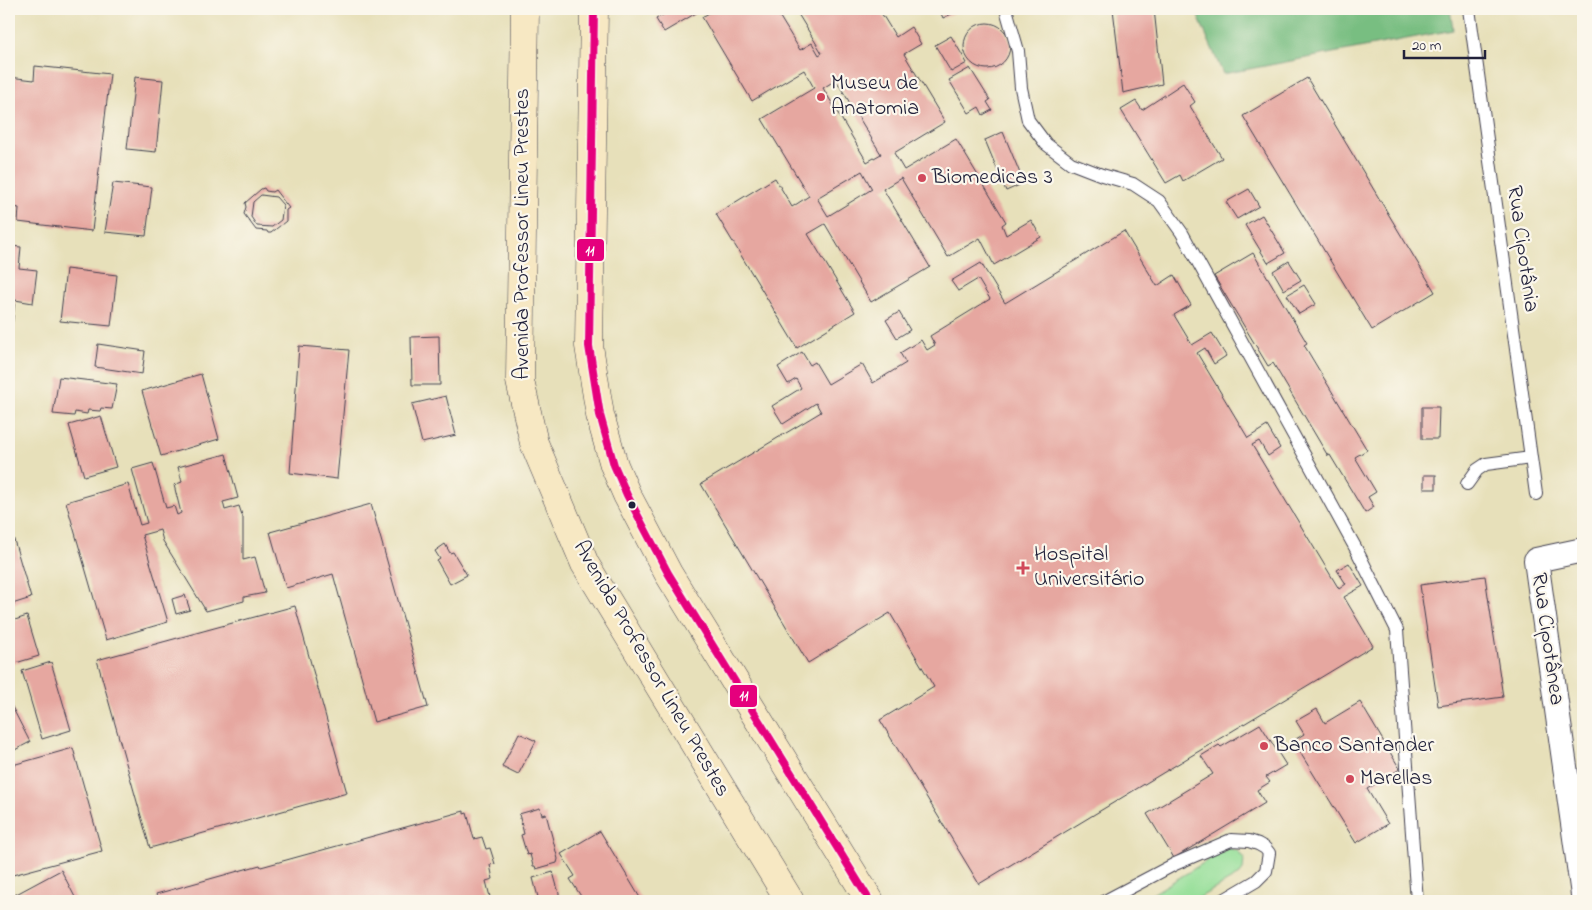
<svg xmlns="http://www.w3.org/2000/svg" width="1592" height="910" viewBox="0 0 1592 910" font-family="'Indie Flower',sans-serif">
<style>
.green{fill:#96df99;stroke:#5c806a}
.forest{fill:#78be81;stroke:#4d705e}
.building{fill:#e6a7a0;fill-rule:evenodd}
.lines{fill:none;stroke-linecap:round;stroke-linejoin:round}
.lane-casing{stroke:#403e4e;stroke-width:14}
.street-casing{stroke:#403e4e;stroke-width:26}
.secondary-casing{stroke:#403e4e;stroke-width:29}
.lane{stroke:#fff;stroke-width:12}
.street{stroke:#fff;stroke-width:24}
.secondary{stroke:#f7e8c3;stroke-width:28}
.bus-1-casing{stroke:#fbf7ec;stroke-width:11}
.bus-1{stroke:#e5007d;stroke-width:8}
.poi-dot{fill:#d1495b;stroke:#fbf7ec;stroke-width:2}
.bus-dot{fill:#22223b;stroke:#fbf7ec;stroke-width:2}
.labels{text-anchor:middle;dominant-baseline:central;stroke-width:4.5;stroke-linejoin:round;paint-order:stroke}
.poi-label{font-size:22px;fill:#22223b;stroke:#fbf7ec;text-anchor:start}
.street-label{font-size:22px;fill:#22223b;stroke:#fbf7ec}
.line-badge{stroke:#fbf7ec;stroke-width:2}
.badge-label{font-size:14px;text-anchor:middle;font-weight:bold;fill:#fff}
</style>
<rect width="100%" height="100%" fill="#fbf7ec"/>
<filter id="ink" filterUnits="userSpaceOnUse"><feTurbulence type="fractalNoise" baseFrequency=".02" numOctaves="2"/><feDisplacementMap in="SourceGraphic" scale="10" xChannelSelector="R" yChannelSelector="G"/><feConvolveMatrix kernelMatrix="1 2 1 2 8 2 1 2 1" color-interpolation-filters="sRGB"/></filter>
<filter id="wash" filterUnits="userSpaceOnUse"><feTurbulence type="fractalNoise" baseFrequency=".0096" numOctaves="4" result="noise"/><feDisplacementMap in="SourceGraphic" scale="20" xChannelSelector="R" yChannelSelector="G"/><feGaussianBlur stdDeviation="1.12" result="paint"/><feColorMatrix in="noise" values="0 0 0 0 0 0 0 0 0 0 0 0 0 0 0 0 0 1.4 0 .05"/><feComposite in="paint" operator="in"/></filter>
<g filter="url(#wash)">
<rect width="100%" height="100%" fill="#e7e0ba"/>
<polygon class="green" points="1228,848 1238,851 1244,859 1243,870 1239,875 1193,901 1141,901"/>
<polygon class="forest" points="1195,9 1450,9 1453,30 1223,74"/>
<g id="blocks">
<g class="building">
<polygon points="673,9 703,9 664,32 656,19"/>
<path d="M716 9H775L800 50 812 43 819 55 822 53 795 9H883L880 11 896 37 911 27 921 44 904 54 945 122 894 153 904 170 956 139 1006 222 1002 225 1006 235 1031 220 1041 237 994 265 980 238 948 257 901 178 883 189 930 267 871 302 825 224 808 234 855 312 797 348 716 214 775 178 792 207 809 196 762 119 814 88 804 70 752 101 702 17ZM836 80 881 154 867 162 823 88ZM862 171 872 189 828 216 817 198Z"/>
<polygon points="939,9 962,9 943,18"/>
<polygon points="1113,9 1154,9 1162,84 1123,93"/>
<circle cx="987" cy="46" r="23"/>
<polygon points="951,36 967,63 951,72 935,45"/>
<polygon points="35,66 110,74 92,231 18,222 19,208 9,206 9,77 34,80"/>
<polygon points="970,68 990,100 987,102 992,110 983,115 979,107 969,113 949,80"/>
<polygon points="135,77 163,80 156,152 127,149"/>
<polygon points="1307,78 1435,292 1372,330 1243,116"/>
<polygon points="1183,83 1195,102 1190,106 1222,158 1183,181 1180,175 1166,183 1121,110 1136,101 1142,110"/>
<polygon points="1003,132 1024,183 1006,191 985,140"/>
<polygon points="113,183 152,187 146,236 105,232"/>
<path d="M264 188 266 191 272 192 275 190 289 208 286 210V221L271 233H268L267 231 256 230 244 214 246 207 245 203 261 189ZM261 195 276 197 283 205 281 220 272 227 257 226 251 217 253 202Z"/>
<polygon points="1249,189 1259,206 1237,219 1226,202"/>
<polygon points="1262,215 1285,253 1268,263 1245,225"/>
<polygon points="1124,231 1157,286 1174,275 1191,305 1174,315 1192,345 1212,333 1226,356 1214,364 1205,348 1197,353 1248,438 1267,426 1280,448 1268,456 1259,441 1252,445 1339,589 1346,584 1337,570 1349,563 1363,586 1344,597 1373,646 979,884 880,720 934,687 890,613 808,663 701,484 821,412 816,403 783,424 772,406 801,388 796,379 788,384 778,367 802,352 810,365 815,362 828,384 862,364 873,383 906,363 900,353 921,340 927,350 935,345 930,336 990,299 978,279 958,291 951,281 981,263 1005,303"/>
<polygon points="9,246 21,247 19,268 37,270 33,303 15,300 10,346"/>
<polygon points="1253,253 1307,343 1304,345 1367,450 1355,457 1376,492 1368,497 1374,507 1365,513 1330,455 1328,456 1273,363 1268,366 1214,276"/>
<polygon points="1289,261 1301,280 1284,290 1273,271"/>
<polygon points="66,269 117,275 111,326 60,321"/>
<polygon points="1304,285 1316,304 1299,314 1287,295"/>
<polygon points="899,312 910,330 897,338 886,320"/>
<polygon points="439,336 440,385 412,385 411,337"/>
<polygon points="98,344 145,351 142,374 95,367"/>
<polygon points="299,346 349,350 337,479 290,473"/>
<polygon points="201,374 219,439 161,456 142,391"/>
<polygon points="59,377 117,384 112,409 101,408 100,411 88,410 87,414 75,412 74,416 53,414"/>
<polygon points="446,396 456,435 422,443 412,404"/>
<polygon points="1422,407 1439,407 1438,439 1422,439"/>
<polygon points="101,416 116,467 84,476 69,425"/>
<polygon points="226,454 238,498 223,502 225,510 239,506 243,518 243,560 255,557 265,593 244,597 244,601 206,611 163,541 160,530 142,535 168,622 106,640 66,502 128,484 140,525 147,523 132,469 153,463 166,508 174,506 177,515 181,513 174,485 182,482 178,467"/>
<rect x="1424" y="475" width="12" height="14"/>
<polygon points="371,504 428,707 374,722 333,574 286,588 270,532"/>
<polygon points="9,523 31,598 9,605"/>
<polygon points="445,544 450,553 453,552 467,575 450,584 437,561 440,559 435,551"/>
<polygon points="1485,576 1503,697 1438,706 1420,585"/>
<polygon points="185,595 190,610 176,614 172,599"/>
<polygon points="295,606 347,793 150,848 97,660"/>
<polygon points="27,616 39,656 9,665 9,622"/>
<polygon points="51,662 71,730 42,739 22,671"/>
<polygon points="9,701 30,742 9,753"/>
<polygon points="1360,702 1400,769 1367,789 1388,824 1356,843 1293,741 1304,734 1296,721 1317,709 1325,723"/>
<polygon points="1260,724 1286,765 1266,777 1270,782 1257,790 1265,803 1174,858 1147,814 1213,774 1201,756 1219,745 1221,747"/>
<polygon points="519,733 536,741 518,775 502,767"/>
<polygon points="73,748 102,851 9,876 9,766"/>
<polygon points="540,808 542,815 546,814 558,859 557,863 536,869 535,866 533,866 530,854 527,855 521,835 524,834 519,814"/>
<polygon points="464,811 464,814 467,813 474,839 482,837 486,849 490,848 495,864 490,865 493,879 486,881 491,901 159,901 156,894 260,865 261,867"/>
<polygon points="600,831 642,901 584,901 570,879 575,876 561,854"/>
<polygon points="61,870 77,901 9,901 9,898"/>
<polygon points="553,872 561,901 539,901 533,878"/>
</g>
</g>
</g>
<g filter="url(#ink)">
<use href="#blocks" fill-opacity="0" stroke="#403e4e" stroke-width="1"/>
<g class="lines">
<defs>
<g id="lane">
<polyline points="1006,9 1018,51 1021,88 1028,120 1046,144 1071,163 1102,175 1133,184 1159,201 1182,233 1355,547 1397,630 1417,901"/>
<polyline points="1469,9 1536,494"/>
<polyline points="1467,484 1477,470 1486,464 1531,458"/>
<polyline points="1105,901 1175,864 1231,840 1249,841 1258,844 1265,848 1269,853 1266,871 1256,881 1222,901"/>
</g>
<polyline id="street" points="1583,550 1536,560 1583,895"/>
<g id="secondary">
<polyline points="525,9 520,381 534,443 585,564 790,901"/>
<polyline points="594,9 589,346 600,415 614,465 627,495 668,573 870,901"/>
</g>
</defs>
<use href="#lane" class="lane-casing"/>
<use href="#street" class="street-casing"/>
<use href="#secondary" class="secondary-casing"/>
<use href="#lane" class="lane"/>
<use href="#street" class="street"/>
<use href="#secondary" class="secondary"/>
<defs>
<polyline id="bus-1" points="594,9 589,346 600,415 614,465 627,495 668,573 870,901"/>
</defs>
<use href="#bus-1" class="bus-1-casing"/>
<use href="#bus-1" class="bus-1"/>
</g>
</g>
<g class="poi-dot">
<circle cx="821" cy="97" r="5"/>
<circle cx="922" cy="178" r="5"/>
<path d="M1020.5 560.5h5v5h5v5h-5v5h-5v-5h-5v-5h5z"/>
<circle cx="1264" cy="746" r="5"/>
<circle cx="1350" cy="779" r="5"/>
</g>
<circle class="bus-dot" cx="632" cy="505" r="4.5"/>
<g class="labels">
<g class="poi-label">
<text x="831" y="84">Museu de<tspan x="831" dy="25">Anatomia</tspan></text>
<text x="932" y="178">Biomedicas 3</text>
<text x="1034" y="555">Hospital<tspan x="1034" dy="25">Universitário</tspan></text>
<text x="1274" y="746">Banco Santander</text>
<text x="1360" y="779">Marellas</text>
</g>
<g class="street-label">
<text transform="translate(523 234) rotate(-90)">Avenida Professor Lineu Prestes</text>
<text transform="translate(1522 249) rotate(82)">Rua Cipotânia</text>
<text transform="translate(1547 639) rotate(82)">Rua Cipotânea</text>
<text transform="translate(651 669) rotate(60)">Avenida Professor Lineu Prestes</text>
</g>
</g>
<g class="line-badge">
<rect x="576" y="238" width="29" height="24" rx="5" fill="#e5007d"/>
<rect x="729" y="684" width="29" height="24" rx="5" fill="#e5007d"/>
</g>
<g class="badge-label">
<text x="590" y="255">11</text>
<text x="744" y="700">11</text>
</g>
<rect width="1592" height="910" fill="none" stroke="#fbf7ec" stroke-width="30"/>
<path d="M1404 50v8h81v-8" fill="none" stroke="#22223b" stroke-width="2.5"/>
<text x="1412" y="50" font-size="15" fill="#22223b" stroke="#fbf7ec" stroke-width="4" paint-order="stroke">20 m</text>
</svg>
